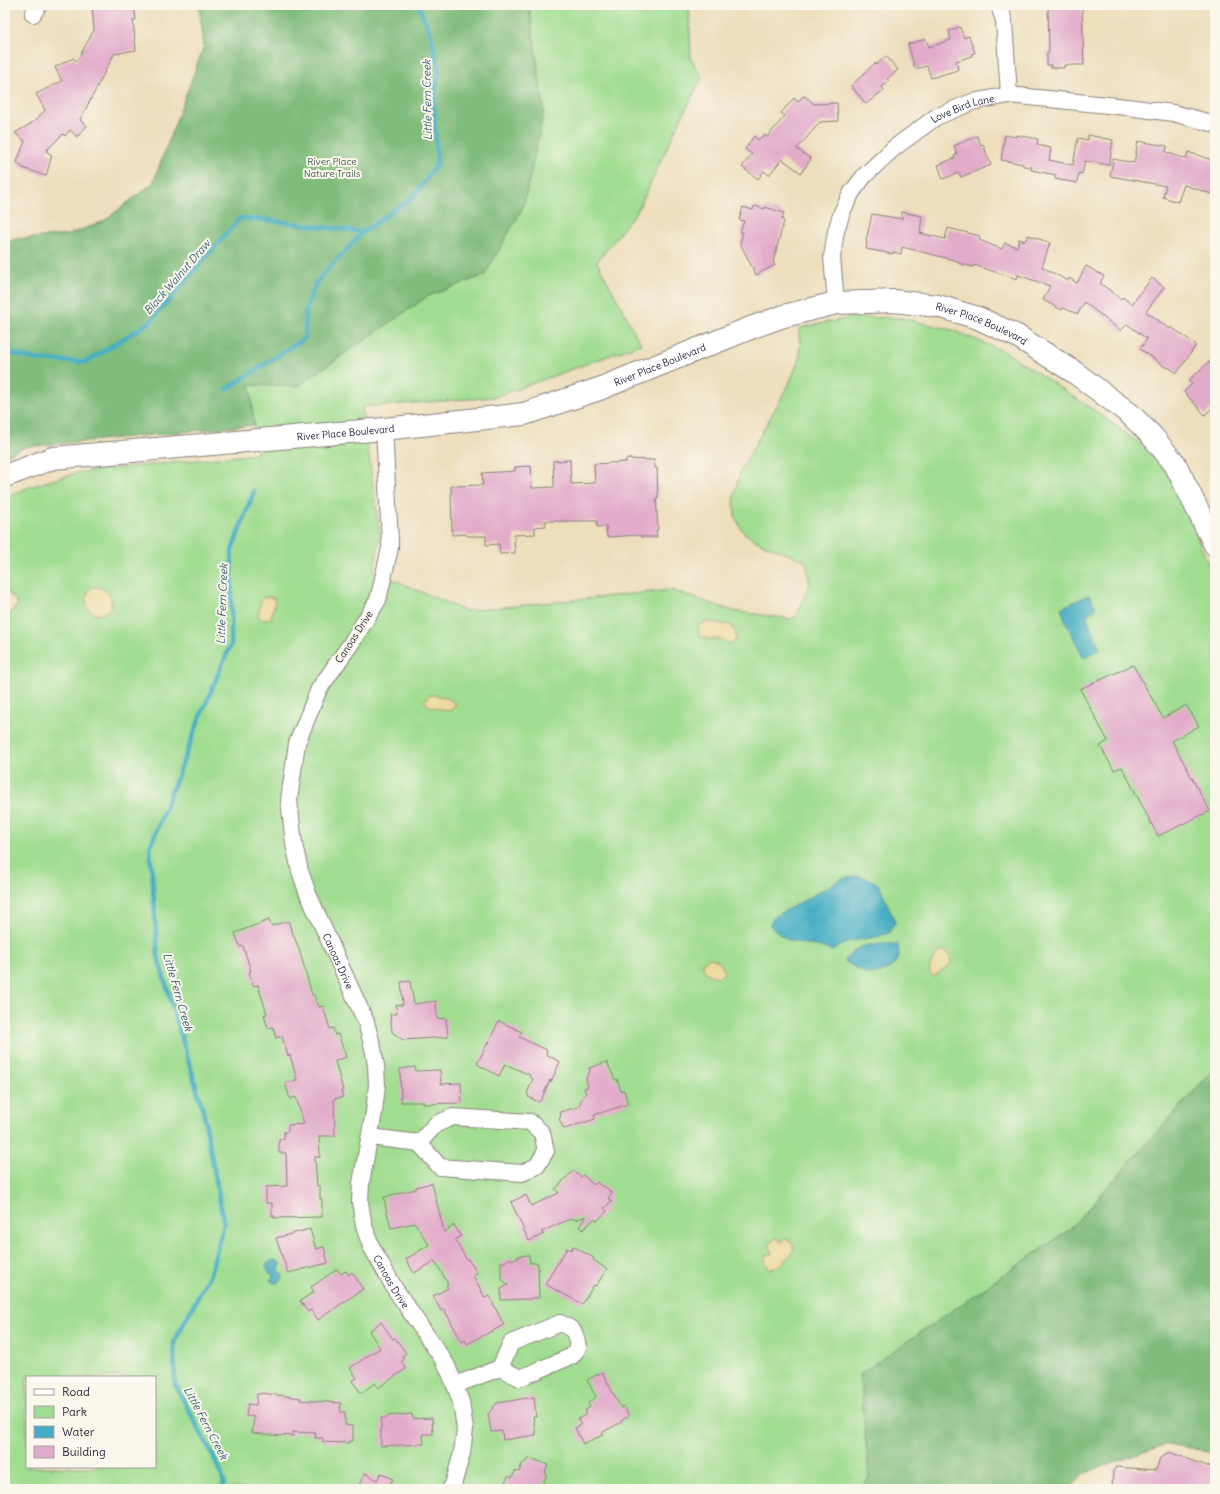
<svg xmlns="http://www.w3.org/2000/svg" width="1220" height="1494" viewBox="0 0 1220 1494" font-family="Delius,sans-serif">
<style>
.green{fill:#a1dd91;stroke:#628066;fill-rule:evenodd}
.forest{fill:#80bc7b;stroke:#516f5b}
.sand{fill:#eeda9e;stroke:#887e6c}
.water{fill:#45adc4;stroke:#346880}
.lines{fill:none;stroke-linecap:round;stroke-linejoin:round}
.stream{stroke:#45adc4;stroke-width:4.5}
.building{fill:#e2abca}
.street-casing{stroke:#88807c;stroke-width:18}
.secondary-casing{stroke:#88807c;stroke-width:24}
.street{stroke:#fff;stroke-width:16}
.secondary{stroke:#fff;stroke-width:22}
.labels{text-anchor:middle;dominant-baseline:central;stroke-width:4;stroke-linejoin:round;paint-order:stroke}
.street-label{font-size:10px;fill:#22223b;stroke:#fbf7ec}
.park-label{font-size:10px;fill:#485a55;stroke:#fbf7ec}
.water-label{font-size:11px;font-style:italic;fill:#305a72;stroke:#fbf7ec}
</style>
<rect width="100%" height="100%" fill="#fbf7ec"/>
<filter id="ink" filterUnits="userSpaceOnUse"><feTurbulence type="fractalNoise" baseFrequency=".025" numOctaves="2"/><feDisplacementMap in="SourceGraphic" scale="8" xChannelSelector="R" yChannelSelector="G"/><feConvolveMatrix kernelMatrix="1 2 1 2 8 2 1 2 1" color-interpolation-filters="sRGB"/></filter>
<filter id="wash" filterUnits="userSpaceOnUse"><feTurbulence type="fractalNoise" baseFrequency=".012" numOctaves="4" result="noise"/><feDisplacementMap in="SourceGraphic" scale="16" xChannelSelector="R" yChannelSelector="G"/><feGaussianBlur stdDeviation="0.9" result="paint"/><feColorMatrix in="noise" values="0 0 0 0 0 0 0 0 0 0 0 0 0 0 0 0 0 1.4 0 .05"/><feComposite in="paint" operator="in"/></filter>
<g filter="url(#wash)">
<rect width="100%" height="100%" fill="#eddebc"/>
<path class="green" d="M529 5H689L691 59 702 77 673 135 638 210 597 262 641 344 495 397 362 407 380 535 374 571 465 611 671 590 733 611 791 619 796 617 810 584 806 561 760 543 743 532 735 516 734 496 740 472 789 384 800 357 799 328 853 317 902 318 952 330 1006 352 1098 413 1144 447 1171 478 1185 507 1215 581V1068L1069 1230 861 1374 869 1478 862 1489H5V620L18 604 5 588V498L29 487 80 472 257 454 250 385 298 386 428 296 485 275 544 112ZM27 1377H155V1467H27Z"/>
<g class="forest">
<polygon points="199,5 529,5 544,112 523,207 485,275 428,296 298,386 250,385 254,425 25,447 5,456 5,240 68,235 104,221 153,183 204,46"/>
<polygon points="1215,1068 1215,1452 1167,1444 1085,1473 1070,1489 862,1489 869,1477 860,1374 1069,1230"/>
</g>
<g class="sand">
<path d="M93 587C98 587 106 589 109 594 121 614 86 625 86 600 87 594 88 590 93 587Z"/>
<polygon points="264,597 271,597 275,599 274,606 271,618 263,620 258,616 261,601"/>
<polygon points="706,622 731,625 736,634 736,640 731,644 720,639 709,639 699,636 698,626"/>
<path d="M430 695C439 695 448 698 455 703V706L449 711 429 706 424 701Z"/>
<path d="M943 950 950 955 951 964 933 977C924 971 935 954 943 950Z"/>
<path d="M710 958C719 960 722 964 724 972L721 976C712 978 701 973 703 962Z"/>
<path d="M775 1238H778L780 1242 787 1239 792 1243 794 1248C791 1257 780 1268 770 1269L765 1263V1256L766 1254 770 1255 772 1253 769 1245Z"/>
</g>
<g class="water">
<polygon points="1089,595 1096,608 1088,614 1087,618 1100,649 1084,658 1066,622 1061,608"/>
<path d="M857 876 872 880 879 885 895 922 889 933 877 937 850 941 831 951C809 940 788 948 770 925L774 917 842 879Z"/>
<path d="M881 944H898L899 955 894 965 881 973 867 974 844 961C858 946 860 946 881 944Z"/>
<path d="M274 1260 278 1261 281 1264 279 1270 283 1276 281 1281C278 1283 274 1284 271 1281L273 1275 268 1272 266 1266 269 1262Z"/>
</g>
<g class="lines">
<g class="stream">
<polyline points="5,352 39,360 86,362 150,322 240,218 274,221 363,232"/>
<polyline points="227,389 305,338 305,313 316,282 363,232 414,196 437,164 434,104 438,68 431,34 418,5"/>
<polyline points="222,1489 224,1483 219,1467 175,1384 174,1342 210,1274 224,1224 203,1110 158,957 150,847 201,715 231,644 232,550 254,491"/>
</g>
</g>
<g id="blocks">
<g class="building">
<polygon points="92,5 134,5 136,20 133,20 136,50 114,54 80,120 87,126 77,137 70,130 65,136 63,134 46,151 52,155 46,176 23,168 17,162 25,141 15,133 35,121 45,110 36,94 62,81 55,67 73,58 77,61 94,30"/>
<polygon points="1048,5 1082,5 1084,65 1064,65 1064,68 1051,68 1051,65 1047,65 1047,52 1049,52"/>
<polygon points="960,27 964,38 969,36 975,53 971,54 972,56 956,61 958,70 931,78 927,66 915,69 908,44 926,39 929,47 951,40 949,31"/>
<polygon points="886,56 898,70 887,79 889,81 882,87 884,90 866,104 851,86 875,63 876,65"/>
<polygon points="803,96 804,97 805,96 814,104 837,103 838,121 820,122 797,149 811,159 801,173 782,159 769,175 764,171 758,179 742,167 752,154 745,149 754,136 758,140 764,135 767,137 785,116 781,113 794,98 798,102"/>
<polygon points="1005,135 1016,137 1016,135 1038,139 1037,145 1051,148 1049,160 1073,165 1078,138 1088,140 1088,135 1113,140 1109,165 1085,161 1082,174 1079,173 1077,183 1055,179 1056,175 1031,170 1032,167 1023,166 1023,164 1001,160"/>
<polygon points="977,136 981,145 983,144 991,165 961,177 959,173 943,179 938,165 955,158 954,156 957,155 954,146"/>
<polygon points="1138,141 1167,146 1166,152 1186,159 1188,152 1215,161 1215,185 1212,194 1184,185 1178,202 1163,197 1166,186 1110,176 1113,159 1134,163"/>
<polygon points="754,206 765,209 765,207 784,213 782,219 784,221 773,262 775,265 756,275 740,243 743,232 740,232 744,221 739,220 743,207 753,210"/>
<polygon points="902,212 922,216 920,233 945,239 948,228 980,236 979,240 1002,249 1005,243 1017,247 1019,239 1025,241 1028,235 1050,243 1042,267 1068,281 1069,278 1077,283 1086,266 1104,276 1100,283 1121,299 1123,297 1132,304 1152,278 1164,287 1146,312 1170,329 1171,327 1196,345 1177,373 1168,367 1167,368 1140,349 1147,339 1127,324 1121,331 1084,302 1078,314 1063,308 1062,310 1043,300 1050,286 1018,275 1017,279 974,265 973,267 958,263 958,261 902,247 901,254 893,252 893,254 866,249 867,242 866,241 872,214 902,219"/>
<polygon points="1209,362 1215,370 1215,405 1205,415 1184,392 1192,384 1188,381"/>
<polygon points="626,459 654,460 655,468 657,468 658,498 656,498 658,530 656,530 657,537 640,537 640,535 607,537 606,526 597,527 597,521 545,521 546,526 535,527 535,534 514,535 515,553 500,554 499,544 486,545 486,536 467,536 466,534 452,535 451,486 483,485 482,473 515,471 515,467 531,466 532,488 554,487 553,461 570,460 571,484 595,483 594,464 626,462"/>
<polygon points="1133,665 1163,718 1186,705 1199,726 1172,741 1210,811 1158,836 1122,767 1114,770 1100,746 1108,741 1080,689"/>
<polygon points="269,920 271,926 288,921 300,952 312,995 314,995 319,1007 323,1006 330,1029 333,1028 335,1035 338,1034 346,1057 335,1061 343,1090 341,1091 343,1097 334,1099 335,1136 319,1136 320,1157 315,1157 317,1186 320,1186 320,1199 322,1199 322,1217 274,1218 275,1216 272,1216 272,1203 266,1203 266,1187 287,1186 286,1153 279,1153 279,1139 284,1139 284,1132 288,1132 288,1125 304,1124 296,1097 290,1099 285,1083 297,1080 290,1055 288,1056 282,1036 276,1038 273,1027 268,1028 264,1015 267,1014 258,985 253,986 249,972 251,971 243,946 240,947 235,933"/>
<polygon points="410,981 414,1004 436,1001 437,1019 446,1018 448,1037 403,1040 392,1032 390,1014 397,1014 396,1005 403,1005 401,982"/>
<polygon points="499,1021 522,1032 519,1037 547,1050 546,1054 560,1062 551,1082 550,1080 541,1100 539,1102 528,1097 529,1095 527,1093 533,1079 530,1077 530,1075 505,1064 499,1076 477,1064"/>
<polygon points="607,1062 615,1080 617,1079 621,1091 624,1090 628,1104 594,1115 595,1119 564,1129 559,1119 561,1116 560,1112 578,1107 584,1095 586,1094 584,1088 588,1087 586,1078 590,1071 589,1068"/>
<polygon points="415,1067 416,1071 440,1070 441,1084 461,1083 462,1103 423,1104 424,1102 401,1102 400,1069"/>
<polygon points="574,1170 581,1177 583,1175 594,1185 597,1182 602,1187 604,1186 612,1193 608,1198 612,1201 604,1208 607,1211 597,1221 595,1218 583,1230 579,1227 586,1216 575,1220 572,1218 541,1232 544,1234 529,1241 511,1202 526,1195 531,1206 559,1193 555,1189"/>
<polygon points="432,1183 444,1232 454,1225 461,1236 455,1240 467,1260 468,1259 477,1273 473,1275 485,1298 489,1296 504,1325 467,1344 465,1340 462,1342 444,1309 441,1311 433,1296 448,1288 446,1285 448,1284 435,1261 414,1273 406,1259 429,1245 415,1223 391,1228 386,1209 384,1197 416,1189 416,1187"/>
<polygon points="310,1229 316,1249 324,1247 328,1263 288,1273 276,1238"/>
<polygon points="573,1246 594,1258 593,1260 607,1269 596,1286 594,1285 582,1304 545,1284 567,1248 571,1250"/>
<polygon points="529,1255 530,1263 538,1263 539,1298 531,1298 531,1299 501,1300 501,1289 508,1285 501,1278 501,1262 505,1262 508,1259 518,1259 518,1256"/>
<polygon points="337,1269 341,1274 346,1271 349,1275 352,1272 363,1289 318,1320 311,1310 308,1312 300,1301 314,1292 311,1287"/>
<polygon points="381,1322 393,1339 395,1338 406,1353 402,1356 404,1360 401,1362 406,1369 378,1388 375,1383 361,1393 352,1381 357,1378 350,1368 380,1348 369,1331"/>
<polygon points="602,1372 621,1408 624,1406 629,1416 621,1421 622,1422 603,1432 603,1435 583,1444 575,1428 581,1425 578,1419 585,1415 585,1410 590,1407 588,1403 596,1397 587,1380"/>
<polygon points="261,1393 301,1398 300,1400 341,1403 340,1412 345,1412 345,1425 353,1426 353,1441 349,1441 349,1443 323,1442 323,1438 315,1438 316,1433 293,1432 293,1436 282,1435 281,1436 252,1433 254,1417 246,1416 248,1404 256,1405 257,1394 260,1394"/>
<polygon points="534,1397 536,1417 533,1417 536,1435 503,1440 502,1431 491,1432 488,1414 497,1403"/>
<polygon points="412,1414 413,1419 432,1418 433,1434 423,1434 424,1444 381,1446 381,1418 387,1418 387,1416"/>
<polygon points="1169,1452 1215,1469 1215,1489 1112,1489 1113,1471 1116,1467 1156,1470 1160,1458"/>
<polygon points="531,1458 548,1465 545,1473 547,1474 542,1486 538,1485 538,1489 502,1489 508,1476 512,1478 515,1471 519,1472 522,1464"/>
<polygon points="365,1473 377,1480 381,1473 393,1479 389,1486 395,1489 357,1489"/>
</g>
</g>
</g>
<g filter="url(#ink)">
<use href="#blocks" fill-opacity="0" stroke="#88807c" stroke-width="1"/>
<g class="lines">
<defs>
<g id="street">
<polyline points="999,5 1004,21 1009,95"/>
<polyline points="33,14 39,5"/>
<path id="s1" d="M836 303 832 257 836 231 842 212 852 192 865 175 894 148 936 117 972 102 1009 95 1127 107 1173 113 1215 124"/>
<path id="s2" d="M384 429 390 541V548L378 600 350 645 319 689 297 743 289 800 294 844 300 871 308 894 366 1022 373 1048 376 1066 377 1085 374 1112 361 1183 360 1202 364 1226 371 1246 395 1289 446 1364 455 1385 461 1402 465 1429 462 1453 453 1485 450 1489"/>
<polyline points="370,1137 419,1143 440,1167 522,1173 537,1166 546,1151 542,1133 530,1122 453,1117 436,1124 419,1143"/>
<path d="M455 1385 500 1368 511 1343 560 1323C575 1329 576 1333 578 1348L572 1356 520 1378 500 1368"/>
</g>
<g id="secondary">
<path id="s3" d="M5 476 53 458 384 429 524 414 599 389 753 327 784 316 836 303 894 301 938 306 978 318 1017 336 1074 372 1130 414 1152 436 1175 464 1215 545"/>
</g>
</defs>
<use href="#street" class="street-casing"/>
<use href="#secondary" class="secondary-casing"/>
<use href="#street" class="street"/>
<use href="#secondary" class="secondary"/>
</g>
</g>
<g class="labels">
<g class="street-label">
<text stroke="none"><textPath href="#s1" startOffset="256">Love Bird Lane</textPath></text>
<text stroke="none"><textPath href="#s3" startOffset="1005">River Place Boulevard</textPath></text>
<text stroke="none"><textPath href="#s3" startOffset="669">River Place Boulevard</textPath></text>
<text stroke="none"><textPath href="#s3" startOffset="345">River Place Boulevard</textPath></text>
<text transform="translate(354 637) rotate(-57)">Canoas Drive</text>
<text stroke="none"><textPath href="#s2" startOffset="565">Canoas Drive</textPath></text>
<text stroke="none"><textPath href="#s2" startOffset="901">Canoas Drive</textPath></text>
</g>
<g class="park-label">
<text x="332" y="161">River Place<tspan x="332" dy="12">Nature Trails</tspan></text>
</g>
<g class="water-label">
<text transform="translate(427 100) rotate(-91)">Little Fern Creek</text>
<text transform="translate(177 277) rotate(-49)">Black Walnut Draw</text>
<text transform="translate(222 604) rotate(-88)">Little Fern Creek</text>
<text transform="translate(178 992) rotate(74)">Little Fern Creek</text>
<text transform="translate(206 1423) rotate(62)">Little Fern Creek</text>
</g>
</g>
<rect width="1220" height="1494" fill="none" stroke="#fbf7ec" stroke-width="20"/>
<rect x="26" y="1376" width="130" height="92" fill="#fbf7ec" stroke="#a4a2a5"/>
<rect x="34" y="1389" width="20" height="6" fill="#ffffff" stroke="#a4a2a5"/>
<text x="62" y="1396" font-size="12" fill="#22223b">Road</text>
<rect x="34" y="1406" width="20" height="12" fill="#a1dd91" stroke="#a4a2a5"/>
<text x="62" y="1416" font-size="12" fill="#22223b">Park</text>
<rect x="34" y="1426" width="20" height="12" fill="#45adc4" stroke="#a4a2a5"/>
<text x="62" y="1436" font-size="12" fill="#22223b">Water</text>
<rect x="34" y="1446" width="20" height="12" fill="#e2abca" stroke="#a4a2a5"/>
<text x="62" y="1456" font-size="12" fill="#22223b">Building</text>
</svg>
